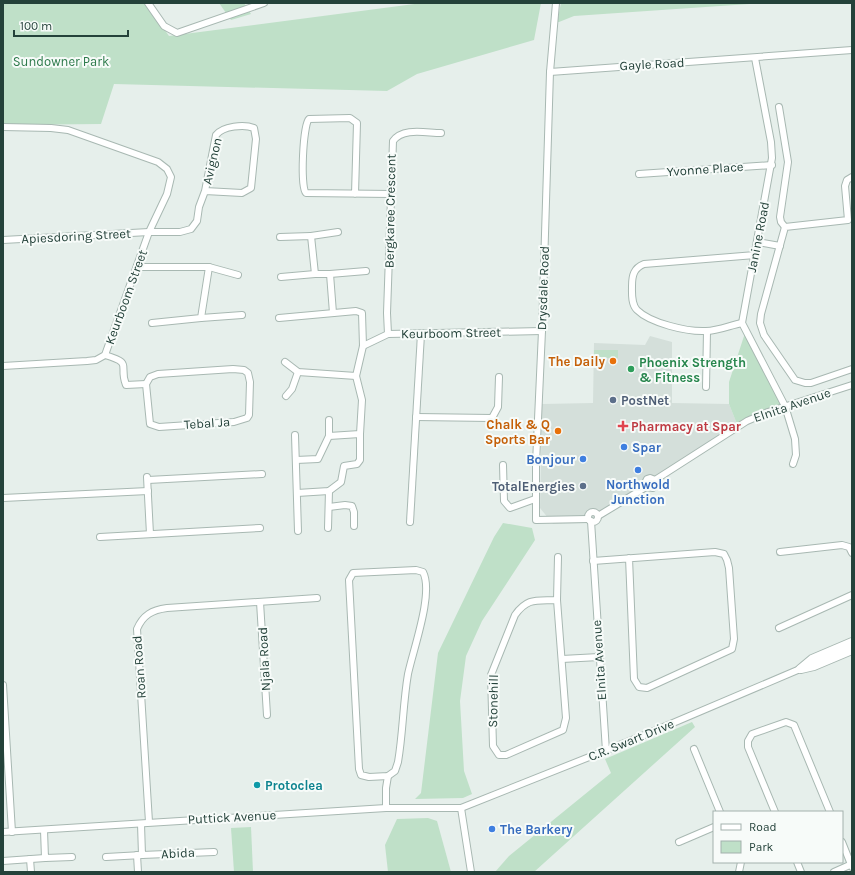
<svg xmlns="http://www.w3.org/2000/svg" width="855" height="875" viewBox="0 0 855 875" font-family="Karla,sans-serif">
<style>
.built{fill:#d4dfda}
.green{fill:#bfe0c8}
.lines{fill:none;stroke-linecap:round;stroke-linejoin:round}
.minor-casing{stroke:#a8b8b2;stroke-width:8}
.tertiary-casing{stroke:#a8b8b2;stroke-width:10}
.minor{stroke:#fff;stroke-width:6}
.tertiary{stroke:#fff;stroke-width:8}
.food-dot{fill:#e8710a;stroke:#f7fbf9;stroke-width:1.5}
.leisure-dot{fill:#2e9e5b;stroke:#f7fbf9;stroke-width:1.5}
.service-dot{fill:#5c6f8a;stroke:#f7fbf9;stroke-width:1.5}
.health-dot{fill:#e0444e;stroke:#f7fbf9;stroke-width:1.5}
.shop-dot{fill:#3f7fe0;stroke:#f7fbf9;stroke-width:1.5}
.culture-dot{fill:#0f9aa8;stroke:#f7fbf9;stroke-width:1.5}
.labels{text-anchor:middle;dominant-baseline:central;stroke-width:4;stroke-linejoin:round;paint-order:stroke}
.park-label{font-size:13px;fill:#2d7a4b;stroke:#f7fbf9}
.street-label{font-size:13px;fill:#24423a;stroke:#f7fbf9}
.food-label{font-size:13px;font-weight:bold;fill:#c56008;stroke:#f7fbf9;text-anchor:end}
.leisure-label{font-size:13px;font-weight:bold;fill:#27864d;stroke:#f7fbf9;text-anchor:start}
.service-label{font-size:13px;font-weight:bold;fill:#4e5e75;stroke:#f7fbf9;text-anchor:start}
.health-label{font-size:13px;font-weight:bold;fill:#be3a42;stroke:#f7fbf9;text-anchor:start}
.shop-label{font-size:13px;font-weight:bold;fill:#366cbe;stroke:#f7fbf9;text-anchor:start}
.culture-label{font-size:13px;font-weight:bold;fill:#0d838f;stroke:#f7fbf9;text-anchor:start}
</style>
<rect width="100%" height="100%" fill="#e6efeb"/>
<polygon class="built" points="650,336 672,342 672,403 729,404 737,424 589,523 553,524 540,508 542,404 593,403 594,343 645,345"/>
<g class="green">
<polygon points="3,3 146,3 169,36 422,3 541,3 534,40 417,74 387,91 114,84 101,124 3,125"/>
<polygon points="219,3 244,3 251,14 231,20"/>
<polygon points="561,3 765,3 574,16 559,22 557,22"/>
<polygon points="745,333 783,405 757,414 737,424 729,404 729,382"/>
<rect x="594" y="350" width="24" height="8"/>
<polygon points="503,523 532,528 535,540 482,621 466,656 460,701 464,771 472,794 463,798 415,799 421,793 438,653 494,537"/>
<polygon points="692,722 695,727 534,872 495,872 509,856 611,773 605,759"/>
<polygon points="428,818 437,821 451,872 388,872 385,845 397,819"/>
<polygon points="251,827 253,872 234,872 231,828"/>
</g>
<g class="lines">
<defs>
<g id="minor">
<polyline points="148,3 164,26 177,33 264,3"/>
<polyline points="556,3 550,72 542,331 536,463 536,520 588,519"/>
<polyline points="755,58 771,142 772,158 742,323 785,406 795,439 796,455 793,464"/>
<polyline points="550,72 852,50"/>
<polyline points="779,107 788,162 780,217 781,222 785,227"/>
<polyline points="3,127 51,128 68,130 158,162 167,169 171,177 167,194 149,232 105,355 96,360 87,361 3,366"/>
<polyline points="639,174 772,165"/>
<polyline points="852,177 847,180 845,186 848,220 785,227 761,314 760,323 764,335 795,380 805,383 811,383 852,369"/>
<path d="M355 194 357 123 350 118 309 119C303 125 300 187 306 193L391 194"/>
<polyline points="311,236 338,232"/>
<polyline points="280,237 311,236 315,274 330,274 333,313"/>
<path d="M3 240 149 232H180L191 229 197 221 199 207 205 191 216 135C223 126 244 124 254 128L256 139 251 188 242 193 205 191"/>
<polyline points="758,242 780,246"/>
<polyline points="137,267 209,267 238,275"/>
<polyline points="330,274 366,271"/>
<polyline points="281,277 315,274"/>
<polyline points="201,318 242,315"/>
<polyline points="279,318 356,311 362,313 363,346 356,376 362,400 360,434 329,436 318,459 296,460"/>
<polyline points="152,323 201,318 209,267"/>
<path d="M742 323C731 325 718 331 706 331 687 332 650 323 637 310 631 304 632 293 632 286 632 275 634 268 644 264L755 255"/>
<path d="M388 334 387 313 393 141C403 127 426 133 441 133"/>
<polyline points="363,346 388,334 542,331"/>
<path d="M105 355C134 364 118 364 126 385L146 384"/>
<polyline points="285,362 298,372 356,376"/>
<polygon points="233,369 244,370 248,373 250,382 249,415 247,418 234,422 159,427 150,424 146,384 150,377 158,374"/>
<polyline points="706,387 707,331"/>
<polyline points="286,396 292,389 298,372"/>
<polyline points="416,417 492,418 498,407 499,377"/>
<polyline points="329,420 329,436"/>
<polyline points="295,435 298,531"/>
<polyline points="503,465 504,501 510,508 535,499"/>
<polyline points="147,477 150,534"/>
<polyline points="148,480 262,474"/>
<polyline points="655,480 747,421 768,412 852,385"/>
<polyline points="646,487 645,483 647,479 650,478 655,480"/>
<polyline points="646,487 653,488 655,485 655,480"/>
<polyline points="297,493 329,491 341,482 344,466 357,464 360,460 360,434"/>
<polyline points="3,498 148,491"/>
<polyline points="329,507 345,505 352,506 354,512 354,526"/>
<circle cx="593" cy="517" r="5"/>
<polyline points="598,516 646,487"/>
<polyline points="591,521 606,751"/>
<polyline points="410,522 421,334"/>
<polyline points="328,528 329,491"/>
<polyline points="100,537 260,528"/>
<polyline points="780,552 842,545 849,547 852,553"/>
<polyline points="593,561 715,552 724,554 727,560 729,568 734,639 732,649 647,688 639,687 634,679 629,558"/>
<path d="M416 570 423 572C434 593 413 650 408 674 403 703 403 733 398 762L395 771 388 776 369 777 361 775 359 769 349 580 353 573Z"/>
<path d="M557 600 566 718 563 730 506 755H499L493 746 491 675 515 615C528 597 537 601 557 600Z"/>
<polyline points="557,600 558,557"/>
<polyline points="260,602 267,715"/>
<polyline points="779,628 852,595"/>
<polyline points="562,659 599,657"/>
<polyline points="3,685 12,832"/>
<polyline points="694,749 720,812"/>
<polyline points="386,808 386,788 388,776"/>
<polyline points="461,808 471,872"/>
<polyline points="775,812 748,747 748,741 752,734 786,722 794,725 830,812"/>
<path d="M149 822 137 629C143 615 152 610 167 608L317 598"/>
<polyline points="141,824 142,855 214,852"/>
<polyline points="44,830 45,858 72,857"/>
<polyline points="3,832 386,808 461,808 647,734 800,669"/>
<polyline points="679,842 714,827"/>
<polyline points="842,842 852,867"/>
<polyline points="137,855 138,872"/>
<polyline points="106,857 142,855"/>
<polyline points="30,859 31,872"/>
<polyline points="3,861 45,858"/>
<polyline points="797,862 801,872"/>
<polyline points="739,872 741,862"/>
<polyline points="834,872 852,864"/>
</g>
<g id="tertiary">
<polyline points="800,669 812,659 852,642"/>
<polyline points="801,669 814,666 852,650"/>
</g>
</defs>
<use href="#minor" class="minor-casing"/>
<use href="#tertiary" class="tertiary-casing"/>
<use href="#minor" class="minor"/>
<use href="#tertiary" class="tertiary"/>
</g>
<g class="food-dot">
<circle cx="613" cy="361" r="4"/>
<circle cx="558" cy="431" r="4"/>
</g>
<circle class="leisure-dot" cx="631" cy="369" r="4"/>
<g class="service-dot">
<circle cx="613" cy="400" r="4"/>
<circle cx="583" cy="486" r="4"/>
</g>
<path class="health-dot" d="M621 420h4v4h4v4h-4v4h-4v-4h-4v-4h4z"/>
<g class="shop-dot">
<circle cx="624" cy="447" r="4"/>
<circle cx="583" cy="459" r="4"/>
<circle cx="638" cy="470" r="4"/>
<circle cx="492" cy="829" r="4"/>
</g>
<circle class="culture-dot" cx="257" cy="785" r="4"/>
<g class="labels">
<g class="park-label">
<text x="61" y="61">Sundowner Park</text>
</g>
<g class="street-label">
<text transform="translate(652 64) rotate(-3)">Gayle Road</text>
<text transform="translate(212 161) rotate(-77)">Avignon</text>
<text transform="translate(705 169) rotate(-4)">Yvonne Place</text>
<text transform="translate(390 211) rotate(-89)">Bergkaree Crescent</text>
<text transform="translate(76 236) rotate(-3)">Apiesdoring Street</text>
<text transform="translate(758 237) rotate(-79)">Janine Road</text>
<text transform="translate(543 288) rotate(-88)">Drysdale Road</text>
<text transform="translate(126 297) rotate(-70)">Keurboom Street</text>
<text transform="translate(451 333) rotate(-1)">Keurboom Street</text>
<text transform="translate(792 405) rotate(-19)">Elnita Avenue</text>
<text transform="translate(207 423) rotate(-4)">Tebal Ja</text>
<text transform="translate(264 659) rotate(-93)">Njala Road</text>
<text transform="translate(599 660) rotate(-94)">Elnita Avenue</text>
<text transform="translate(139 667) rotate(-94)">Roan Road</text>
<text transform="translate(493 701) rotate(-89)">Stonehill</text>
<text transform="translate(631 740) rotate(-22)">C.R. Swart Drive</text>
<text transform="translate(232 817) rotate(-3)">Puttick Avenue</text>
<text transform="translate(178 853) rotate(-3)">Abida</text>
</g>
<g class="food-label">
<text x="605" y="361">The Daily</text>
<text x="550" y="424">Chalk &amp; Q<tspan x="550" dy="15">Sports Bar</tspan></text>
</g>
<g class="leisure-label">
<text x="639" y="362">Phoenix Strength<tspan x="639" dy="15">&amp; Fitness</tspan></text>
</g>
<g class="service-label">
<text x="621" y="400">PostNet</text>
<text x="575" y="486" text-anchor="end">TotalEnergies</text>
</g>
<g class="health-label">
<text x="631" y="426">Pharmacy at Spar</text>
</g>
<g class="shop-label">
<text x="632" y="447">Spar</text>
<text x="575" y="459" text-anchor="end">Bonjour</text>
<text x="638" y="484" text-anchor="middle">Northwold<tspan x="638" dy="15">Junction</tspan></text>
<text x="500" y="829">The Barkery</text>
</g>
<g class="culture-label">
<text x="265" y="785">Protoclea</text>
</g>
</g>
<rect width="855" height="875" fill="none" stroke="#24423a" stroke-width="8"/>
<rect x="713" y="811" width="130" height="52" fill="#f7fbf9" stroke="#a3b1ad"/>
<rect x="721" y="824" width="20" height="6" fill="#ffffff" stroke="#a3b1ad"/>
<text x="749" y="831" font-size="12" fill="#24423a">Road</text>
<rect x="721" y="841" width="20" height="12" fill="#bfe0c8" stroke="#a3b1ad"/>
<text x="749" y="851" font-size="12" fill="#24423a">Park</text>
<path d="M14 30v6h114v-6" fill="none" stroke="#24423a" stroke-width="2"/>
<text x="20" y="30" font-size="12" fill="#24423a" stroke="#f7fbf9" stroke-width="3" paint-order="stroke">100 m</text>
</svg>
